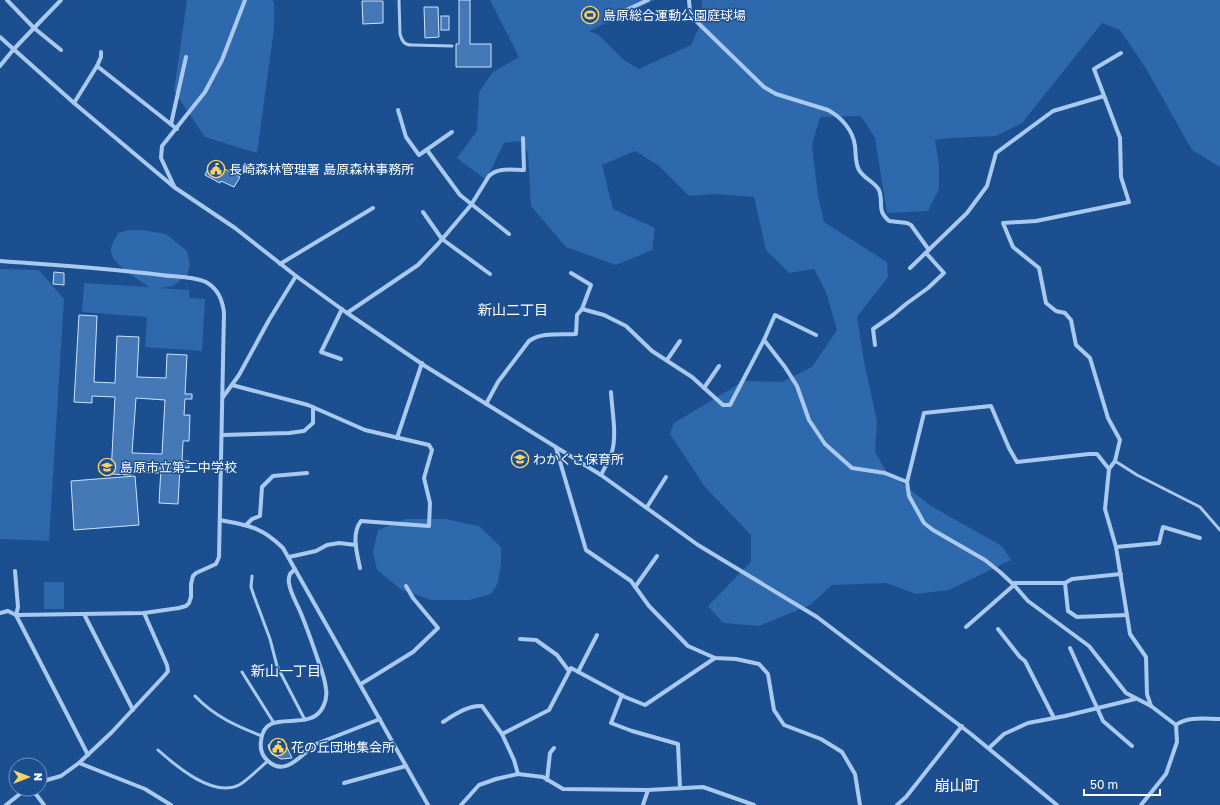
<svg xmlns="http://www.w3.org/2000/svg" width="1220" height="805" viewBox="0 0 1220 805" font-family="'Golos Text','Noto Sans JP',sans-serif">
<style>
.green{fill:#2e69ad}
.building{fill:#4478b7;stroke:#cfe3fa;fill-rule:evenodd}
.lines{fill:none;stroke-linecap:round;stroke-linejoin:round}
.lane{stroke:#a9c9ee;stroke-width:3}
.street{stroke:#a9c9ee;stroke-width:4}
.labels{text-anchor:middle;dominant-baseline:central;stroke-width:3;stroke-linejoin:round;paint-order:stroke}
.poi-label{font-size:13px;fill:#fff;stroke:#1b4f8f;text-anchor:start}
.neighbourhood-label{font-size:14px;fill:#fff;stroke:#1b4f8f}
.quarter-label{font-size:15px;fill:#fff;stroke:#1b4f8f}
</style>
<rect width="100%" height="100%" fill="#1b4f8f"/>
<g class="green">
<polygon points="187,0 272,0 274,2 274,29 257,153 205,137 174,91"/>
<polygon points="490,0 655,0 589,31 599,35 625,61 639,69 691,45 702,21 702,0 1220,0 1220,167 1192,150 1145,67 1120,30 1102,23 1022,123 996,136 950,138 935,140 939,166 939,189 928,211 887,213 875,138 861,116 820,117 812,145 818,196 824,222 887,262 888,277 857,317 865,367 877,421 875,452 886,471 931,506 1002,546 1011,560 949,590 916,594 886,583 832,585 810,605 759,626 723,623 708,606 751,562 751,535 705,487 670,434 674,423 744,381 782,382 812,367 837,330 826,292 814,269 789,273 766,250 754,197 715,194 689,196 658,165 635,151 602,165 613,209 655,228 652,250 616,265 566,247 531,206 528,153 520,141 504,143 486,180 457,158 477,131 479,92 492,73 519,57"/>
<path d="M129 230H142L166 234 187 251 190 265 187 275 173 286 160 288 189 290V298L205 299 202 351 145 347 147 317 82 312 84 283 149 287C139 279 108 263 111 248 112 243 116 238 118 233Z"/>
<polygon points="0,269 39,270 64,299 49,541 0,539"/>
<polygon points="405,519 445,519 479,526 501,547 501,563 498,583 491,594 469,600 431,600 402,590 377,570 373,552 378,530"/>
<rect x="44" y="582" width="20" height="27"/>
</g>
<g class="building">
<polygon points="459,0 470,0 470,44 491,44 491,67 456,67 456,44 459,44"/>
<polygon points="362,1 383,1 383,23 363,24"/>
<polygon points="424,7 438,7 439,37 425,38"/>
<rect x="441" y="16" width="8" height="14"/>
<polygon points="211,162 240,177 234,187 221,181 220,183 205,175"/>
<polygon points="54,272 64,273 64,285 53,284"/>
<path d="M79 315 97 316 94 382 115 383 117 336 139 337 137 377 166 378 167 354 187 355 185 394H192V399H185L184 415H190L189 441H183L182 461H189V468L180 467 178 504 159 503 161 468H159V473L131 472V475L111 474 115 397 92 396V403L74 402ZM136 398 165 400 162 454 132 453Z"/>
<polygon points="135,476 139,525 74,530 71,481"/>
<polygon points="283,739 292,758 281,759 272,754 269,749 268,745"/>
</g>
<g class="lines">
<g class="lane">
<path d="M399 0 400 34C402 41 404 45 412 45L452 46"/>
<polyline points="1115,461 1137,475 1200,507 1220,530"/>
<polyline points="252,576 251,587 254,596 270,639 277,666 305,720"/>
<polyline points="242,672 274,723"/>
<path d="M195 696C214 716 236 726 262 736"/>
<path d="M158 750C176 766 213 798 239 785 248 780 259 768 268 761"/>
</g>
<g class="street">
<path d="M689 0 690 11 694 19 764 87 776 94 828 110C841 117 853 130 855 146 856 154 855 163 859 170 864 179 874 181 879 190 884 203 876 210 889 221L907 223 911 225 929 250"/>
<polyline points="622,12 648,0"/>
<polyline points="0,37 74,103 174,187 235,228 296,276 347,313 425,366 601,475 698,545 817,617 971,734 1057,805"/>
<polyline points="61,50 34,28 61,0"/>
<polyline points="1121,53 1094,69 1120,138 1121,177 1129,202 1036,221 1003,223 1013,247 1039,268 1046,303 1056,311 1065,313 1071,320 1076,345 1090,358 1108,418 1120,440 1115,461 1109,469 1105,509 1116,547 1130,634 1146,657 1147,694 1151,706"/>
<polyline points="0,66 13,50 34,28 7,0"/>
<polyline points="97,66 101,57 101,52"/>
<polyline points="74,103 97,66 177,129"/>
<polyline points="398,110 406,137 419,155 452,132"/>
<polyline points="171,124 186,57"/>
<polyline points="427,150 460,195 509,234"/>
<polyline points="174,186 161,158 162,146 205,92 222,60 245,0"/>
<polyline points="423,212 442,239 490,274"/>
<path d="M0 261C54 265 107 268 161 275 175 277 193 276 206 282 218 289 222 299 224 312L219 557 216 564 196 573 193 576 191 584V597L189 603 186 606 179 608 144 613 16 615 8 611 0 613"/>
<polyline points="280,264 373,208"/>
<polyline points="910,268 967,213 987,186 996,153 1053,111 1104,96"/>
<polyline points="582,309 604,315 626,326 652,351 692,377 723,405 730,405 764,340 775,315 816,335"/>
<path d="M347 313 418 265 438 244 471 205 489 176C498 167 512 170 524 170L523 138"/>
<polyline points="764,340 785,367 797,386 809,420 825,444 852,468 885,473 907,482 909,496 924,523 933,530 985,560 1000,572 1014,585 1028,601 1089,646 1126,693 1151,706 1176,725 1177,742 1166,774 1141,805"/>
<polyline points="875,345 873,329 893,315 906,304 928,288 944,273 926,253"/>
<polyline points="341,359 321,352 342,309"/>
<polyline points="667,360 680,341"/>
<path d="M232 385 308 405 365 430 429 445 432 450 424 478 430 503 429 526 361 521C351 534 357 553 360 568"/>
<polyline points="704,388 719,366"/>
<polyline points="223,397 239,375 269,320 296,276"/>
<path d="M486 404 498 382 529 341C542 332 560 335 576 334L577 315 582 309 591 285 571 273"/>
<polyline points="222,435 289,433 304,431 313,423 313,407"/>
<polyline points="397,438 422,363"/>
<polyline points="556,448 586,550 631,581 649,606 688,646 715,658 736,659 759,664 768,674 774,710 784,725 821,739 842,752 855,774 860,805"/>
<path d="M601 475C605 468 609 460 612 452 617 434 612 411 611 392"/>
<polyline points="907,482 924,413 991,406 1009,448 1017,462 1089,454 1097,454 1109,469"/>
<polyline points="647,507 666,477"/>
<path d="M220 520C248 525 262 527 283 548L428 805"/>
<polyline points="246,525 252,519 260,516 262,487 273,476 307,473"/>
<polyline points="1116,547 1159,543 1163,527 1200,538"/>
<polyline points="289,557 316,551 327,545 339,543 356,545"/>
<path d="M295 569 290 574C289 577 288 580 289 583 290 592 296 602 300 611 307 628 313 645 319 663 322 671 325 680 326 689 327 695 326 701 323 707 309 735 264 705 261 741 260 748 262 756 268 761 286 778 302 753 316 744L380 719"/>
<polyline points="15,571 18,607 16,615 88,755"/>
<polyline points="1013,583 1065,583 1072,579 1121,574"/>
<polyline points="1065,583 1068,611 1077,617 1127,615"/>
<polyline points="635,587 657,556"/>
<polyline points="84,614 133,710"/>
<polyline points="966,627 1014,585"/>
<polyline points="998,629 1020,657 1025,661 1054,718"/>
<polyline points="520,639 536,640 557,655 569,671"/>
<polyline points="1070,648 1103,721 1132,746"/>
<polyline points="578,672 597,635"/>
<polyline points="361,684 413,652 438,628 413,598 406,586"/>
<polyline points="622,695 611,723 632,731 678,744 680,788"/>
<path d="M443 722C454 715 468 705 482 706L502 734"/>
<path d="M1176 725C1188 716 1205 719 1220 719"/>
<polyline points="989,748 1004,734 1028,723 1065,716 1135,699"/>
<polyline points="79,763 145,789 171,805"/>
<polyline points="518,774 514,760 502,734 549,710 571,668 625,697 645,705 715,658"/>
<polyline points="547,780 550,753 554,748"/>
<polyline points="40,782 61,776 79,763 111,733 165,675 168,671 167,665 144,613"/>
<polyline points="344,783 406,766"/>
<polyline points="32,789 44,805"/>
<polyline points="6,805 26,789"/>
<polyline points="461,805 479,785 496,779 518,774 543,777 563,789 648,790 703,787 754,805"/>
<polyline points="643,805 648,790"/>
<polyline points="897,805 906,797 962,726"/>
</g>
</g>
<defs>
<symbol id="stadium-ring" viewBox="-11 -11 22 22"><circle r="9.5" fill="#1b4f8f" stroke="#ffd166" stroke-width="1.5"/><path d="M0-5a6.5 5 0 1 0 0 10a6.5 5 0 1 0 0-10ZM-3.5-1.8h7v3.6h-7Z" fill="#ffd166"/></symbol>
<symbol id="civic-ring" viewBox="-11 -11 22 22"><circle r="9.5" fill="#1b4f8f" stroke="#ffd166" stroke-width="1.5"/><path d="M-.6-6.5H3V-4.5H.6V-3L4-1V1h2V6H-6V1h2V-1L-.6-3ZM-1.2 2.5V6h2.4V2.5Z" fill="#ffd166"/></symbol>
<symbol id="school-ring" viewBox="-11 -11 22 22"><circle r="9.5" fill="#1b4f8f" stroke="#ffd166" stroke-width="1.5"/><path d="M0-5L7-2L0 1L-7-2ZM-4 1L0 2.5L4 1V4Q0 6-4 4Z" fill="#ffd166"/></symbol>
</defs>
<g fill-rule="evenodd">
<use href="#stadium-ring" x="580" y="5" width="20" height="20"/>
<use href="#civic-ring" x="206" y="159" width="20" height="20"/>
<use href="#school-ring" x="510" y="449" width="20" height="20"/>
<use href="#school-ring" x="97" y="457" width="20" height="20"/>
<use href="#civic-ring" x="268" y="737" width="20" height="20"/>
</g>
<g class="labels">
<g class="poi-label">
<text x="603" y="15">島原総合運動公園庭球場</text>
<text x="229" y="169">長崎森林管理署 島原森林事務所</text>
<text x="533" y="459">わかくさ保育所</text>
<text x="120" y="467">島原市立第二中学校</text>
<text x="291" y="747">花の丘団地集会所</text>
</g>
<g class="neighbourhood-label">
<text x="513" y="309">新山二丁目</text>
<text x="286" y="670">新山一丁目</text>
</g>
<g class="quarter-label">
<text x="957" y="785">崩山町</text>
</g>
</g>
<g transform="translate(28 777) rotate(90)"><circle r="19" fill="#1b4f8f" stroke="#7695bc"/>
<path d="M0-3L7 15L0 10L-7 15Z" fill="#ffd166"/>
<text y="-6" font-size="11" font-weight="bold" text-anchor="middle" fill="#ffffff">N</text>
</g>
<path d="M1084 789v6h76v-6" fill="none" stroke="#ffffff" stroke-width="2"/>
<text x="1090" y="789" font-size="12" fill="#ffffff" stroke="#1b4f8f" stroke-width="3" paint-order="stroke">50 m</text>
</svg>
